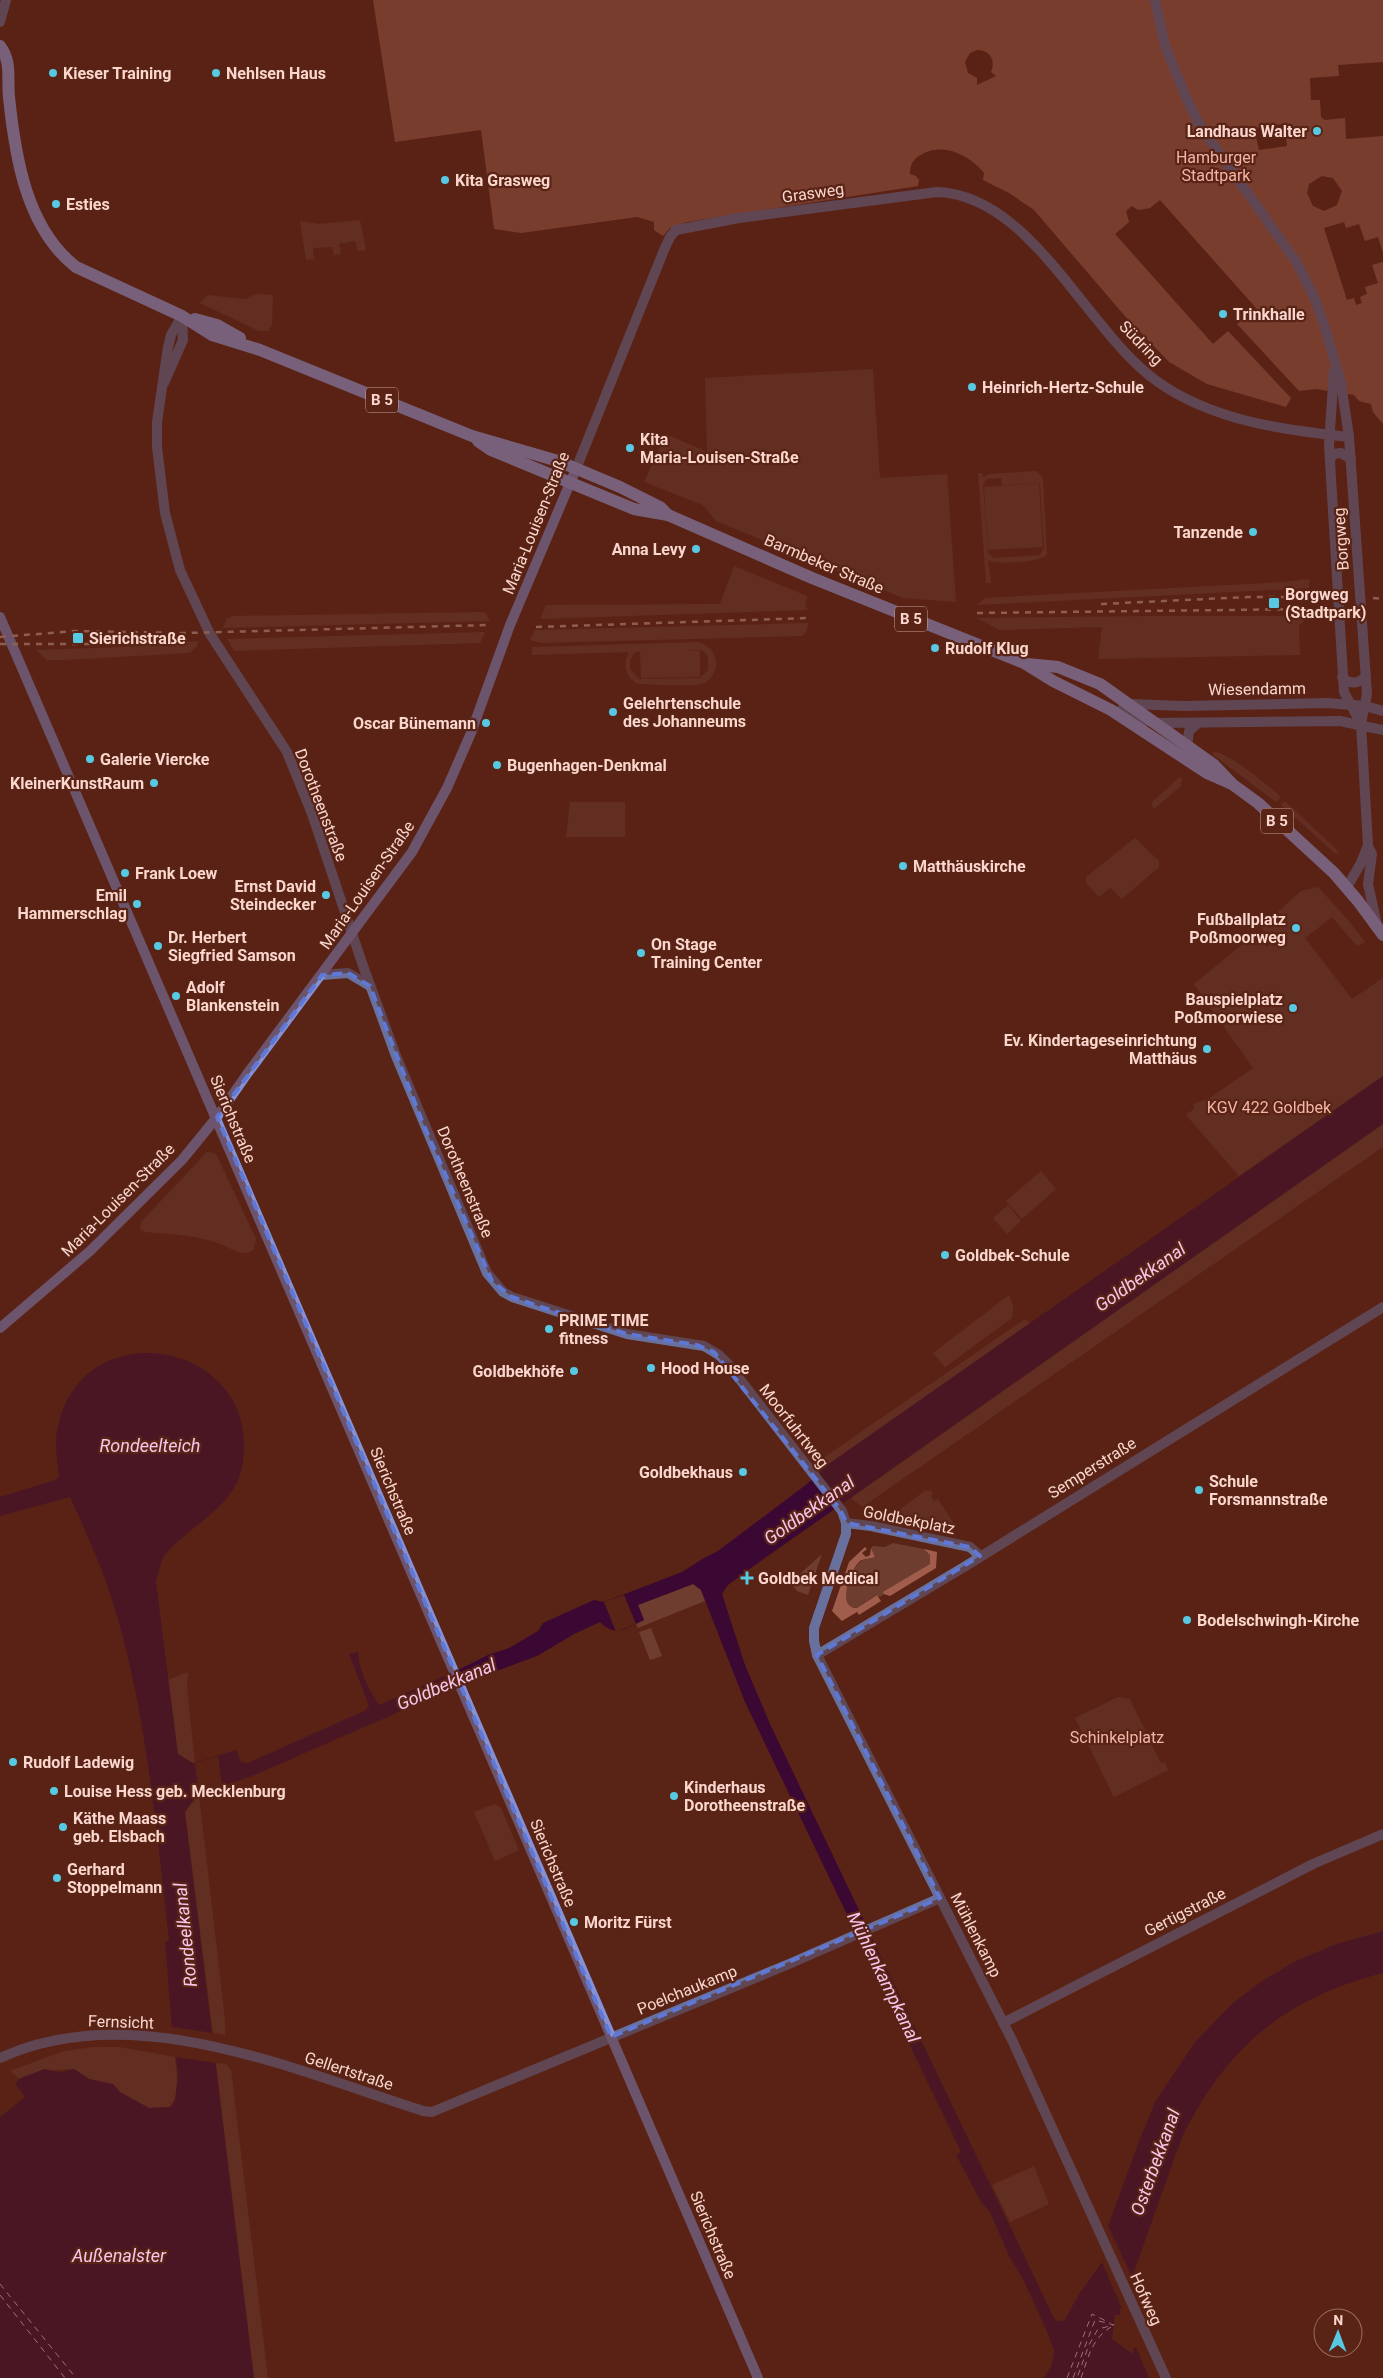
<svg xmlns="http://www.w3.org/2000/svg" width="1383" height="2378" viewBox="0 0 1383 2378" font-family="Roboto,sans-serif">
<style>
.green{fill:#6e3d30;fill-rule:evenodd}
.forest{fill:#a15d4c;fill-rule:evenodd}
.water{fill:#3a0833}
.pier{fill:#592316}
.lines{fill:none;stroke-linecap:round;stroke-linejoin:round}
.ferry{stroke:#f8c6ec;stroke-width:1;stroke-dasharray:6 5;stroke-linecap:butt}
.tertiary{stroke:#68719d;stroke-width:10}
.secondary{stroke:#8491d7;stroke-width:10}
.primary{stroke:#9eacf4;stroke-width:12}
.rail{stroke:#cda499;stroke-width:2.5;stroke-dasharray:6 6;stroke-linecap:butt}
.marked{fill:none;stroke:#5f77d5;stroke-width:4;stroke-dasharray:10 6;stroke-linejoin:round}
.poi-dot{fill:#57c9e2;stroke:#592316;stroke-width:2}
.labels{text-anchor:middle;dominant-baseline:central;stroke-width:4.5;stroke-linejoin:round;paint-order:stroke}
.shield{fill:#592316;stroke:#caa096;stroke-width:1}
.shield-label{font-size:15px;font-weight:bold;fill:#fad6cd}
.poi-label{font-size:16px;font-weight:bold;fill:#fad6cd;stroke:#592316;text-anchor:start}
.park-label{font-size:16px;fill:#f3b6a6;stroke:#592316}
.street-label{font-size:16px;fill:#fad6cd;stroke:#592316}
.water-label{font-size:18px;font-style:italic;fill:#f8c6ec;stroke:#592316}
</style>
<rect width="100%" height="100%" fill="#592316"/>
<g class="green">
<polygon points="360,220 366,250 358,251 355,241 339,244 341,254 334,255 332,247 313,248 314,259 306,260 300,221 319,224"/>
<polygon points="256,294 273,295 272,325 268,331 259,331 200,303 208,295 245,299"/>
<polygon points="873,369 880,478 947,474 956,602 903,598 716,521 703,505 644,482 666,434 707,452 705,378"/>
<path d="M1035 471 1039 473 1043 479 1047 555C1040 562 997 565 988 560L991 583H986L978 473H982L983 477 990 474ZM1001 478 1002 485 1040 483 1044 547 1040 555 994 558 988 553 983 484 987 479Z"/>
<polygon points="1039,483 1043,547 988,550 984,487"/>
<polygon points="734,566 807,596 805,606 808,610 540,619 546,605 720,604"/>
<polygon points="1309,579 1309,588 977,605 985,598 1284,582"/>
<polygon points="485,612 490,621 223,628 227,619 232,616"/>
<polygon points="1150,616 1310,616 1299,625 1300,655 1098,659 1102,627 1000,630 977,618"/>
<polygon points="808,623 807,630 803,636 541,643 530,640 535,630"/>
<polygon points="485,632 480,643 234,651 227,639"/>
<polygon points="198,641 197,646 190,653 64,660 47,660 36,650 121,647"/>
<path d="M698 642C707 645 715 651 716 661 717 670 712 679 704 683 693 688 652 684 638 684 624 676 623 665 629 652L532 655V647ZM685 650H702L708 656V670L700 678 639 679 630 669V660L635 652H640L641 678 700 677V651Z"/>
<path d="M1214 752C1227 751 1270 787 1281 797L1276 802 1212 754Z"/>
<polygon points="1180,777 1183,780 1180,783 1182,785 1154,809 1151,803"/>
<polygon points="1285,801 1339,852 1336,854 1281,805"/>
<polygon points="570,802 625,802 625,837 566,837"/>
<polygon points="1135,838 1159,861 1159,867 1122,899 1110,888 1099,897 1086,883 1086,877"/>
<polygon points="1318,887 1349,921 1365,942 1357,946 1332,917 1305,938 1352,999 1383,978 1383,1076 1239,1176 1186,1115 1194,1109 1193,1104 1210,1098 1253,1068 1194,984 1254,935 1267,947 1273,941 1261,927 1301,891"/>
<polygon points="1383,1124 1383,1147 862,1507 851,1498"/>
<path d="M207 1152 214 1153 217 1156 256 1239 254 1249C243 1259 230 1247 218 1243 194 1235 170 1234 145 1232L140 1229 141 1222Z"/>
<polygon points="1041,1171 1056,1189 1022,1219 1006,1201"/>
<polygon points="1008,1205 1021,1221 1007,1234 993,1218"/>
<polygon points="1009,1295 1013,1306 1012,1318 945,1367 933,1353"/>
<polygon points="1025,1319 1030,1323 824,1469 819,1461"/>
<polygon points="926,1490 933,1492 931,1496 934,1501 938,1499 954,1524 952,1530 895,1517 895,1513"/>
<path d="M893 1543 924 1549 930 1555V1564L880 1597 876 1595 857 1608C835 1608 850 1570 860 1562 864 1558 870 1559 875 1557L871 1548 873 1546 885 1547Z"/>
<polygon points="822,1554 808,1595 797,1591 790,1583"/>
<polygon points="693,1584 701,1590 705,1601 638,1628 636,1624 644,1620 638,1605"/>
<polygon points="651,1628 662,1656 650,1660 639,1632"/>
<polygon points="188,1672 187,1688 195,1763 192,1763 178,1754 168,1680"/>
<polygon points="1118,1697 1130,1699 1160,1762 1165,1763 1168,1770 1114,1797 1075,1718"/>
<polygon points="199,1795 225,2020 225,2035 213,2033 185,1812"/>
<polygon points="494,1804 501,1808 519,1850 495,1861 474,1812"/>
<path d="M93 2047H119L175 2057C176 2073 181 2093 170 2107L149 2108 120 2092 113 2084 89 2079 74 2069C55 2070 36 2070 19 2079L10 2071 64 2051Z"/>
<polygon points="216,2063 226,2064 231,2070 268,2378 254,2378"/>
<polygon points="1034,2166 1049,2204 1010,2222 992,2185"/>
</g>
<g class="forest">
<path d="M373 0H1383V62L1338 65 1339 76 1310 78 1311 100H1320L1321 117 1325 120 1345 118 1346 139 1383 136V253L1378 237 1365 241 1359 224 1346 228 1344 222 1324 228 1347 300 1354 298 1356 305 1362 303 1360 297 1367 294 1365 287 1378 283 1372 265 1383 262V424L1373 412 1371 404 1359 401 1354 395 1316 389 1299 391 1237 324 1256 308 1160 200 1150 208 1138 210 1132 206 1126 211 1129 222 1115 234 1213 344 1228 331 1291 398 1286 407 1207 384 1169 362 1124 315 1034 210 1009 193 983 180 984 173C971 156 945 143 924 153 914 158 910 163 910 174L916 176 919 180 918 186 687 222 670 228 663 236 654 230V222L637 217 521 233 494 229 481 130 395 142ZM977 50C990 50 996 60 991 72L996 76 977 85V78L968 73 965 62 970 53ZM1284 124 1287 146 1259 150 1254 128ZM1322 176 1333 178 1342 191 1337 205 1324 211 1313 206 1307 193 1309 184Z"/>
<path d="M865 1547 867 1549 862 1553 866 1557 870 1555 871 1548 875 1557C871 1559 865 1558 860 1561 852 1567 835 1608 857 1608L877 1595 881 1601 859 1615 857 1612 842 1621 832 1611 849 1562Z"/>
<polygon points="924,1549 937,1552 936,1568 890,1596 884,1594 883,1592 930,1564 930,1555"/>
</g>
<path class="water" d="M1383 1076V1124L755 1565 728 1585 722 1594 745 1665 770 1724 1054 2318 1058 2321H1064L1079 2294 1102 2262 1108 2226 1139 2141 1155 2102 1195 2042 1233 2003 1262 1981 1296 1961 1336 1944 1383 1931V1973C1285 1998 1227 2047 1182 2137L1132 2277 1120 2304 1122 2308 1119 2310 1121 2315H1115L1112 2339 1133 2354V2349L1136 2347 1149 2378H1044L1052 2364 1054 2351 1048 2334 1024 2281 1009 2256 990 2212 981 2202 956 2155 961 2152 745 1702 701 1590 693 1584 638 1605 644 1620C626 1628 616 1638 600 1622L574 1634 537 1656 470 1681 252 1776 196 1796 185 1812 254 2378H0V2117L25 2097 15 2084 19 2079 44 2069 60 2072 74 2069 89 2079 113 2084 120 2092 149 2108 170 2107 175 2101 178 2073 172 2030 165 1942 169 1940C156 1829 147 1714 114 1606 103 1569 86 1533 70 1497L0 1516V1497L55 1480 59 1476C57 1460 54 1442 58 1426 84 1307 266 1343 242 1467 234 1508 191 1524 166 1554 160 1560 159 1574 156 1582L178 1754 193 1763 236 1750 241 1762 248 1763 366 1710 369 1706 349 1654 358 1652C359 1672 369 1689 379 1705L462 1668 488 1655 509 1648 538 1631 543 1623 594 1600 604 1602 682 1572 704 1558 718 1551 807 1484 830 1463Z"/>
<g class="pier">
<polygon points="624,1595 636,1624 616,1632 604,1602"/>
<polygon points="218,1756 222,1786 199,1795 195,1763"/>
<polygon points="171,2027 213,2033 216,2063 175,2057"/>
<polygon points="1108,2226 1132,2277 1120,2304 1102,2262"/>
</g>
<g class="lines">
<g class="ferry">
<polyline points="0,2284 76,2378"/>
<polyline points="0,2295 65,2378"/>
<polyline points="1067,2378 1092,2314 1110,2323"/>
<polyline points="1073,2378 1095,2320 1114,2325 1098,2329 1089,2345 1077,2378"/>
<path d="M1081 2378C1088 2358 1092 2338 1111 2327"/>
</g>
<g class="tertiary">
<polyline points="1155,0 1165,46 1185,95 1200,126 1297,263 1316,301 1326,331 1341,383 1349,437 1367,694 1361,724 1368,845 1361,863 1347,887"/>
<polyline points="0,22 6,0"/>
<polyline points="182,316 171,335 168,347 157,422 157,447 165,513 180,570 210,634 287,752 312,814 362,963 396,1056 487,1273 503,1292 512,1297 627,1334 704,1346 719,1355 728,1364 842,1511 846,1523 846,1534 814,1628 814,1641 817,1655 1013,2042 1166,2378"/>
<polyline points="1334,370 1329,445 1344,692 1361,724"/>
<polyline points="164,383 183,340 182,317"/>
<polyline points="1330,460 1333,454 1341,453 1351,459"/>
<path d="M576 469 664 250 670 237 676 230 739 218 937 192C1032 195 1086 331 1158 382 1213 421 1284 430 1349 437"/>
<path d="M1342 677C1350 685 1359 684 1366 676"/>
<polyline points="1116,713 1131,704 1184,706 1327,703 1365,706 1383,711"/>
<polyline points="1122,715 1156,723 1340,721 1383,730"/>
<polyline points="1187,746 1189,731 1198,723"/>
<polyline points="1368,846 1372,854 1368,884 1377,925"/>
<polyline points="322,975 348,973 370,986"/>
<polyline points="846,1523 871,1526 970,1547 980,1556"/>
<polyline points="817,1655 964,1567 1383,1307"/>
<polyline points="1003,2023 1313,1864 1383,1834"/>
<path d="M0 2058C132 1997 294 2070 423 2111L432 2112 789 1964 940 1898"/>
</g>
<g class="secondary">
<polyline points="0,617 758,2378"/>
<polyline points="0,1328 90,1251 182,1160 217,1117 247,1074 412,852 447,788 471,733 510,625 576,469"/>
</g>
<g class="primary">
<path d="M0 46C12 62 7 78 9 97 15 156 26 228 76 267L182 316 212 335 260 350 472 436 558 461 620 487 660 507 668 515"/>
<polyline points="195,319 217,325 240,338"/>
<polyline points="478,441 491,450 634,509 668,515 812,578 1024,663 1053,681 1111,710 1207,773 1232,784"/>
<polyline points="1027,664 1058,667 1100,684 1214,765 1232,784 1258,803 1334,873 1358,901 1383,935"/>
</g>
<g class="rail">
<polyline points="1373,598 1383,599"/>
<polyline points="1101,604 1248,597 1308,597"/>
<polyline points="977,613 1311,609"/>
<polyline points="536,627 809,618"/>
<polyline points="0,637 75,631 184,633 488,625"/>
<polyline points="0,644 123,644 174,638"/>
</g>
</g>
<path d="M0 0H1383V2378H0ZM348 973 370 986 422 1121 492 1281 512 1297 541 1307 627 1334 697 1345 714 1352 839 1508 847 1523 970 1547 980 1556 817 1655 940 1898 611 2037 217 1117 322 975Z" fill="#592316" fill-opacity=".55" fill-rule="evenodd"/>
<path class="marked" d="M348 973 370 986 422 1121 492 1281 512 1297 541 1307 627 1334 697 1345 714 1352 839 1508 847 1523 970 1547 980 1556 817 1655 940 1898 611 2037 217 1117 322 975Z"/>
<g class="poi-dot">
<circle cx="53" cy="73" r="5"/>
<circle cx="216" cy="73" r="5"/>
<circle cx="1317" cy="131" r="5"/>
<circle cx="445" cy="180" r="5"/>
<circle cx="56" cy="204" r="5"/>
<circle cx="1223" cy="314" r="5"/>
<circle cx="972" cy="387" r="5"/>
<circle cx="630" cy="448" r="5"/>
<circle cx="1253" cy="532" r="5"/>
<circle cx="696" cy="549" r="5"/>
<rect x="1268" y="597" width="12" height="12" rx="2.5"/>
<rect x="72" y="632" width="12" height="12" rx="2.5"/>
<circle cx="935" cy="648" r="5"/>
<circle cx="613" cy="712" r="5"/>
<circle cx="486" cy="723" r="5"/>
<circle cx="90" cy="759" r="5"/>
<circle cx="497" cy="765" r="5"/>
<circle cx="154" cy="783" r="5"/>
<circle cx="903" cy="866" r="5"/>
<circle cx="125" cy="873" r="5"/>
<circle cx="326" cy="895" r="5"/>
<circle cx="137" cy="904" r="5"/>
<circle cx="1296" cy="928" r="5"/>
<circle cx="158" cy="946" r="5"/>
<circle cx="641" cy="953" r="5"/>
<circle cx="176" cy="996" r="5"/>
<circle cx="1293" cy="1008" r="5"/>
<circle cx="1207" cy="1049" r="5"/>
<circle cx="945" cy="1255" r="5"/>
<circle cx="549" cy="1329" r="5"/>
<circle cx="651" cy="1368" r="5"/>
<circle cx="574" cy="1371" r="5"/>
<circle cx="743" cy="1472" r="5"/>
<circle cx="1199" cy="1490" r="5"/>
<path d="M744.5 1570.5h5v5h5v5h-5v5h-5v-5h-5v-5h5z"/>
<circle cx="1187" cy="1620" r="5"/>
<circle cx="13" cy="1762" r="5"/>
<circle cx="54" cy="1791" r="5"/>
<circle cx="674" cy="1796" r="5"/>
<circle cx="63" cy="1827" r="5"/>
<circle cx="57" cy="1878" r="5"/>
<circle cx="574" cy="1922" r="5"/>
</g>
<g class="labels">
<g class="shield">
<rect x="366" y="387.5" width="32" height="25" rx="4"/>
<rect x="895" y="606.5" width="32" height="25" rx="4"/>
<rect x="1261" y="808.5" width="32" height="25" rx="4"/>
</g>
<g class="shield-label">
<text x="382" y="400">B 5</text>
<text x="911" y="619">B 5</text>
<text x="1277" y="821">B 5</text>
</g>
<g class="poi-label">
<text x="63" y="73">Kieser Training</text>
<text x="226" y="73">Nehlsen Haus</text>
<text x="1307" y="131" text-anchor="end">Landhaus Walter</text>
<text x="455" y="180">Kita Grasweg</text>
<text x="66" y="204">Esties</text>
<text x="1233" y="314">Trinkhalle</text>
<text x="982" y="387">Heinrich-Hertz-Schule</text>
<text x="640" y="439">Kita<tspan x="640" dy="18">Maria-Louisen-Straße</tspan></text>
<text x="1243" y="532" text-anchor="end">Tanzende</text>
<text x="686" y="549" text-anchor="end">Anna Levy</text>
<text x="1285" y="594">Borgweg<tspan x="1285" dy="18">(Stadtpark)</tspan></text>
<text x="89" y="638">Sierichstraße</text>
<text x="945" y="648">Rudolf Klug</text>
<text x="623" y="703">Gelehrtenschule<tspan x="623" dy="18">des Johanneums</tspan></text>
<text x="476" y="723" text-anchor="end">Oscar Bünemann</text>
<text x="100" y="759">Galerie Viercke</text>
<text x="507" y="765">Bugenhagen-Denkmal</text>
<text x="144" y="783" text-anchor="end">KleinerKunstRaum</text>
<text x="913" y="866">Matthäuskirche</text>
<text x="135" y="873">Frank Loew</text>
<text x="316" y="886" text-anchor="end">Ernst David<tspan x="316" dy="18">Steindecker</tspan></text>
<text x="127" y="895" text-anchor="end">Emil<tspan x="127" dy="18">Hammerschlag</tspan></text>
<text x="1286" y="919" text-anchor="end">Fußballplatz<tspan x="1286" dy="18">Poßmoorweg</tspan></text>
<text x="168" y="937">Dr. Herbert<tspan x="168" dy="18">Siegfried Samson</tspan></text>
<text x="651" y="944">On Stage<tspan x="651" dy="18">Training Center</tspan></text>
<text x="186" y="987">Adolf<tspan x="186" dy="18">Blankenstein</tspan></text>
<text x="1283" y="999" text-anchor="end">Bauspielplatz<tspan x="1283" dy="18">Poßmoorwiese</tspan></text>
<text x="1197" y="1040" text-anchor="end">Ev. Kindertageseinrichtung<tspan x="1197" dy="18">Matthäus</tspan></text>
<text x="955" y="1255">Goldbek-Schule</text>
<text x="559" y="1320">PRIME TIME<tspan x="559" dy="18">fitness</tspan></text>
<text x="661" y="1368">Hood House</text>
<text x="564" y="1371" text-anchor="end">Goldbekhöfe</text>
<text x="733" y="1472" text-anchor="end">Goldbekhaus</text>
<text x="1209" y="1481">Schule<tspan x="1209" dy="18">Forsmannstraße</tspan></text>
<text x="758" y="1578">Goldbek Medical</text>
<text x="1197" y="1620">Bodelschwingh-Kirche</text>
<text x="23" y="1762">Rudolf Ladewig</text>
<text x="684" y="1787">Kinderhaus<tspan x="684" dy="18">Dorotheenstraße</tspan></text>
<text x="64" y="1791">Louise Hess geb. Mecklenburg</text>
<text x="73" y="1818">Käthe Maass<tspan x="73" dy="18">geb. Elsbach</tspan></text>
<text x="67" y="1869">Gerhard<tspan x="67" dy="18">Stoppelmann</tspan></text>
<text x="584" y="1922">Moritz Fürst</text>
</g>
<g class="park-label">
<text x="1216" y="157">Hamburger<tspan x="1216" dy="18">Stadtpark</tspan></text>
<text x="1269" y="1107">KGV 422 Goldbek</text>
<text x="1117" y="1737">Schinkelplatz</text>
</g>
<g class="street-label">
<text transform="translate(813 193) rotate(-8)">Grasweg</text>
<text transform="translate(1141 343) rotate(46)">Südring</text>
<text transform="translate(536 523) rotate(-68)">Maria-Louisen-Straße</text>
<text transform="translate(1341 539) rotate(-94)">Borgweg</text>
<text transform="translate(824 564) rotate(23)">Barmbeker Straße</text>
<text transform="translate(1257 689) rotate(-1)">Wiesendamm</text>
<text transform="translate(321 805) rotate(69)">Dorotheenstraße</text>
<text transform="translate(367 885) rotate(-55)">Maria-Louisen-Straße</text>
<text transform="translate(233 1119) rotate(67)">Sierichstraße</text>
<text transform="translate(465 1182) rotate(67)">Dorotheenstraße</text>
<text transform="translate(118 1200) rotate(-45)">Maria-Louisen-Straße</text>
<text transform="translate(794 1426) rotate(52)">Moorfuhrtweg</text>
<text transform="translate(1092 1468) rotate(-32)">Semperstraße</text>
<text transform="translate(393 1491) rotate(67)">Sierichstraße</text>
<text transform="translate(909 1520) rotate(11)">Goldbekplatz</text>
<text transform="translate(553 1863) rotate(67)">Sierichstraße</text>
<text transform="translate(1185 1912) rotate(-27)">Gertigstraße</text>
<text transform="translate(976 1935) rotate(63)">Mühlenkamp</text>
<text transform="translate(687 1990) rotate(-22)">Poelchaukamp</text>
<text transform="translate(121 2022) rotate(2)">Fernsicht</text>
<text transform="translate(349 2071) rotate(18)">Gellertstraße</text>
<text transform="translate(713 2235) rotate(67)">Sierichstraße</text>
<text transform="translate(1146 2299) rotate(66)">Hofweg</text>
</g>
<g class="water-label">
<text transform="translate(1140 1277) rotate(-35)">Goldbekkanal</text>
<text x="150" y="1445">Rondeelteich</text>
<text transform="translate(809 1510) rotate(-35)">Goldbekkanal</text>
<text transform="translate(446 1684) rotate(-23)">Goldbekkanal</text>
<text transform="translate(185 1935) rotate(-96)">Rondeelkanal</text>
<text transform="translate(884 1977) rotate(64)">Mühlenkampkanal</text>
<text transform="translate(1155 2162) rotate(-70)">Osterbekkanal</text>
<text x="119" y="2255">Außenalster</text>
</g>
</g>
<g transform="translate(1338 2333) rotate(1)"><circle r="24" fill="#592316" stroke="#996b5f"/>
<path d="M0-4L9 19L0 12L-9 19Z" fill="#57c9e2"/>
<text y="-8" font-size="14" font-weight="bold" text-anchor="middle" fill="#fad6cd">N</text>
</g>
</svg>
